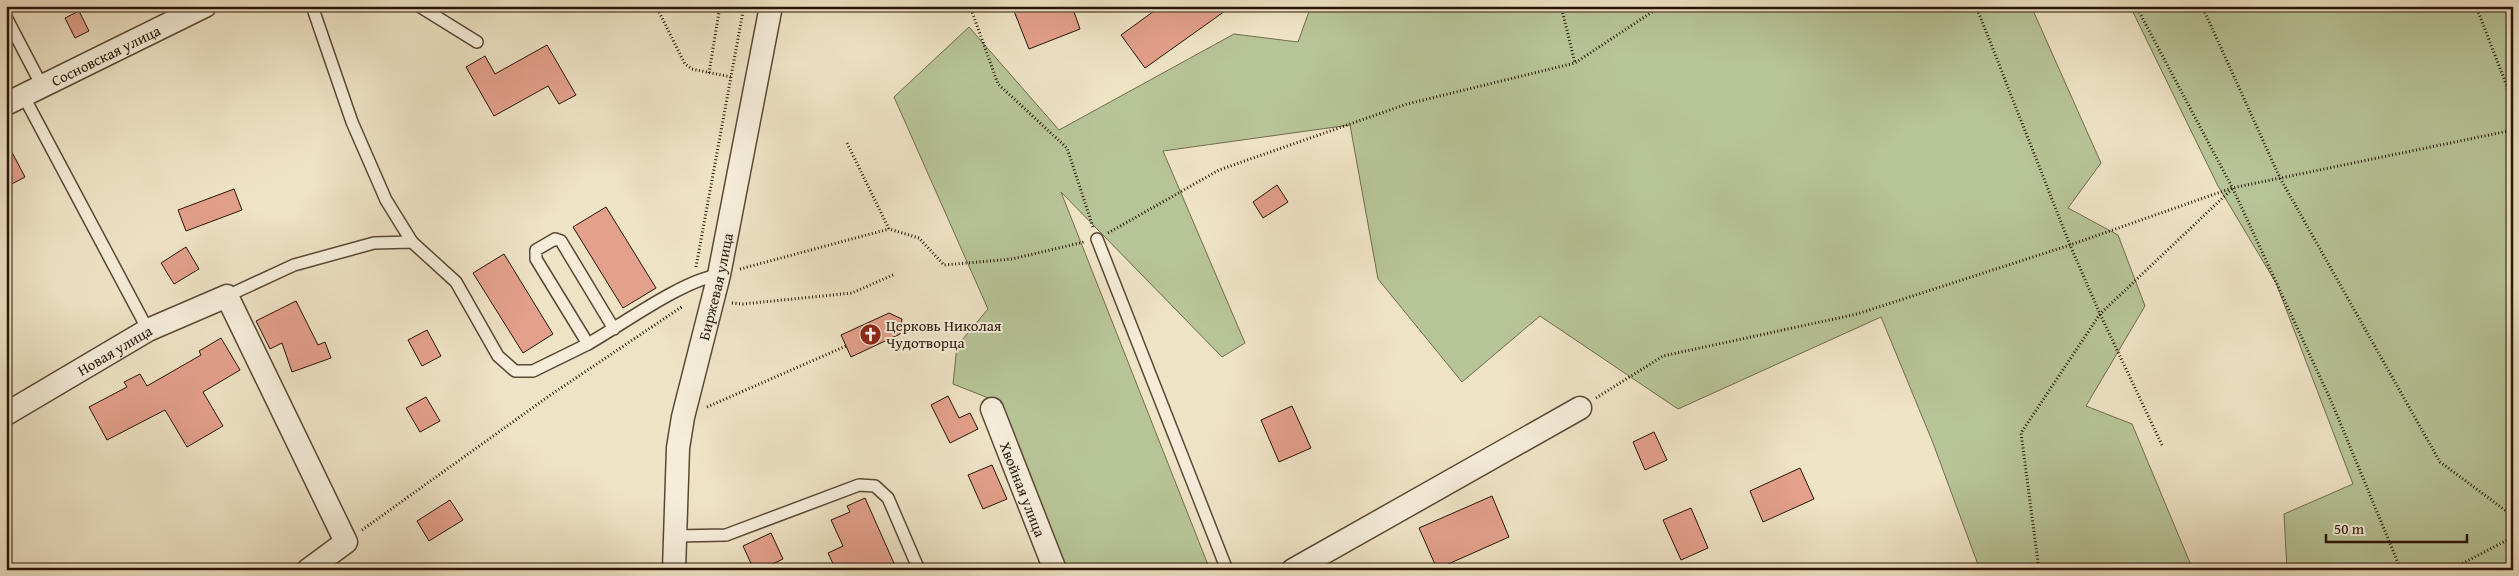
<svg xmlns="http://www.w3.org/2000/svg" width="2519" height="576" viewBox="0 0 2519 576" font-family="'Gentium Book Plus',serif">
<style>
.green{fill:#b7c497;stroke:#706c4e}
.building{fill:#e3a08b;stroke:#281405}
.lines{fill:none;stroke-linecap:round;stroke-linejoin:round}
.service-casing{stroke:#5a4835;stroke-width:14}
.minor-casing{stroke:#5a4835;stroke-width:25}
.path{stroke:#281405;stroke-width:3;stroke-dasharray:1 2.5;stroke-linecap:butt}
.service{stroke:#f5edda;stroke-width:11}
.minor{stroke:#f5edda;stroke-width:22}
.labels{text-anchor:middle;dominant-baseline:central;stroke-width:4;stroke-linejoin:round;paint-order:stroke}
.street-label{font-size:15px;fill:#281405;stroke:#f5edda}
.poi-label{font-size:15px;fill:#281405;stroke:#f5edda;text-anchor:start}
</style>
<rect width="100%" height="100%" fill="#efe3c6"/>
<filter id="stains"><feTurbulence type="fractalNoise" baseFrequency=".004" numOctaves="4"/><feColorMatrix values="0 0 0 0 .2 0 0 0 0 .09 0 0 0 0 .02 0 0 0 .5 -.17"/></filter>
<radialGradient id="worn" r=".72"><stop offset=".6" stop-color="#630" stop-opacity="0"/><stop offset="1" stop-color="#630" stop-opacity=".3"/></radialGradient>
<g class="green">
<polygon points="1311,6 2031,6 2101,163 2068,208 2118,235 2145,306 2086,406 2132,424 2193,570 1980,570 1933,443 1881,317 1678,409 1540,316 1462,382 1378,279 1350,125 1163,151 1245,343 1222,357 1061,192 1210,570 1063,570 1001,403 953,384 957,346 988,309 894,97 969,27 1059,130 1234,34 1298,42"/>
<polygon points="2130,6 2513,6 2513,570 2287,570 2284,514 2353,484 2276,283 2218,186"/>
</g>
<g class="building">
<polygon points="1012,6 1072,6 1080,29 1029,49"/>
<polygon points="1161,6 1232,6 1145,68 1121,35"/>
<polygon points="79,11 89,31 75,38 65,18"/>
<polygon points="547,45 576,95 559,104 548,86 494,116 466,67 485,56 495,74"/>
<polygon points="6,141 25,177 6,187"/>
<polygon points="1277,185 1288,202 1263,218 1253,202"/>
<polygon points="234,189 242,210 186,231 178,210"/>
<polygon points="606,207 656,288 623,308 573,227"/>
<polygon points="186,247 199,269 174,284 161,263"/>
<polygon points="504,254 553,334 523,353 473,273"/>
<polygon points="296,301 318,345 325,342 331,358 292,372 282,343 270,349 256,321"/>
<polygon points="889,313 902,319 900,334 851,357 841,335"/>
<polygon points="427,330 441,356 422,366 408,340"/>
<polygon points="221,338 240,370 203,392 223,426 187,447 165,410 107,440 89,407 127,387 124,382 140,374 147,386 201,355 199,351"/>
<polygon points="948,396 959,418 970,413 978,429 950,443 931,405"/>
<polygon points="426,397 440,421 420,432 406,408"/>
<polygon points="1292,406 1311,448 1279,462 1261,420"/>
<polygon points="1654,432 1667,460 1645,470 1633,442"/>
<polygon points="992,465 1007,499 983,509 968,475"/>
<polygon points="1800,468 1814,499 1763,522 1750,491"/>
<polygon points="1492,496 1509,537 1437,569 1419,528"/>
<polygon points="865,498 897,570 836,570 828,553 843,546 831,520 850,512 847,506"/>
<polygon points="450,500 463,520 429,541 417,521"/>
<polygon points="1691,508 1708,548 1681,560 1663,520"/>
<polygon points="771,533 783,559 760,570 754,570 743,546"/>
</g>
<g class="lines">
<defs>
<g id="service">
<polyline points="312,6 352,122 386,200 412,242"/>
<polyline points="419,6 477,42"/>
<polyline points="6,17 42,86"/>
<polyline points="23,95 148,330"/>
<polyline points="1097,239 1227,570"/>
<polyline points="227,296 294,265 374,243 412,242 456,282 498,356 515,371 533,371 588,344"/>
<path d="M614 329 561 241 555 239 536 250V259L588 344C623 324 683 280 719 275"/>
<polyline points="675,536 726,535 859,485 875,486 888,498 919,570"/>
</g>
<g id="minor">
<path id="s1" d="M6 104 205 6"/>
<path id="s2" d="M992 409 1055 570"/>
<path id="s3" d="M6 414 148 330 227 296 346 542 308 570"/>
<path id="s4" d="M674 570 678 448 683 417 719 275 771 6"/>
<polyline points="1293,570 1580,408"/>
</g>
</defs>
<use href="#service" class="service-casing"/>
<use href="#minor" class="minor-casing"/>
<g class="path">
<polyline points="656,6 685,64 692,69 731,77"/>
<polyline points="970,6 998,84 1067,148 1093,227"/>
<polyline points="1561,6 1575,63"/>
<polyline points="1976,6 2070,245 2100,314 2162,445"/>
<polyline points="2136,6 2233,189 2332,403 2401,570"/>
<polyline points="2202,6 2280,178 2440,462 2513,516"/>
<polyline points="2476,6 2513,102"/>
<polyline points="709,73 720,6"/>
<polyline points="847,143 889,229 919,238 944,265 1012,259 1084,242"/>
<polyline points="1108,233 1219,170 1407,104 1575,63 1661,6"/>
<polyline points="696,267 744,6"/>
<polyline points="740,269 889,229"/>
<polyline points="732,303 743,304 852,293 895,274"/>
<polyline points="1596,398 1663,356 1857,314 2070,245 2232,188 2513,130"/>
<polyline points="707,407 846,346"/>
<polyline points="362,530 549,396 683,306"/>
<polyline points="2039,570 2021,433 2100,314 2232,189"/>
<polyline points="2450,570 2513,537"/>
</g>
<use href="#service" class="service"/>
<use href="#minor" class="minor"/>
</g>
<defs>
<symbol id="church-disc" viewBox="-11 -11 22 22"><circle r="9.5" fill="#8f2418" stroke="#f5edda"/><path d="M-1.2-6h2.4v3.5h3.3v2.4h-3.3V6h-2.4V-.1h-3.3v-2.4h3.3Z" fill="#fff"/></symbol>
</defs>
<g fill-rule="evenodd">
<use href="#church-disc" x="858" y="322" width="25" height="25"/>
</g>
<g class="labels">
<g class="street-label">
<text stroke="none"><textPath href="#s1" startOffset="111">Сосновская улица</textPath></text>
<text stroke="none"><textPath href="#s4" startOffset="288">Биржевая улица</textPath></text>
<text stroke="none"><textPath href="#s3" startOffset="126">Новая улица</textPath></text>
<text stroke="none"><textPath href="#s2" startOffset="86">Хвойная улица</textPath></text>
</g>
<g class="poi-label">
<text x="886" y="325">Церковь Николая<tspan x="886" dy="17">Чудотворца</tspan></text>
</g>
</g>
<rect width="2519" height="576" fill="none" stroke="#efe3c6" stroke-width="25"/>
<rect x="8" y="8" width="2504" height="561" fill="none" stroke="#281405" stroke-width="2.5"/>
<rect x="12" y="12" width="2494" height="551" fill="none" stroke="#281405"/>
<path d="M2326 534v8h141v-8" fill="none" stroke="#281405" stroke-width="2.5"/>
<text x="2334" y="534" font-size="15" fill="#281405" stroke="#f5edda" stroke-width="4" paint-order="stroke">50 m</text>
<rect width="100%" height="100%" filter="url(#stains)"/>
<rect width="100%" height="100%" fill="url(#worn)"/>
</svg>
